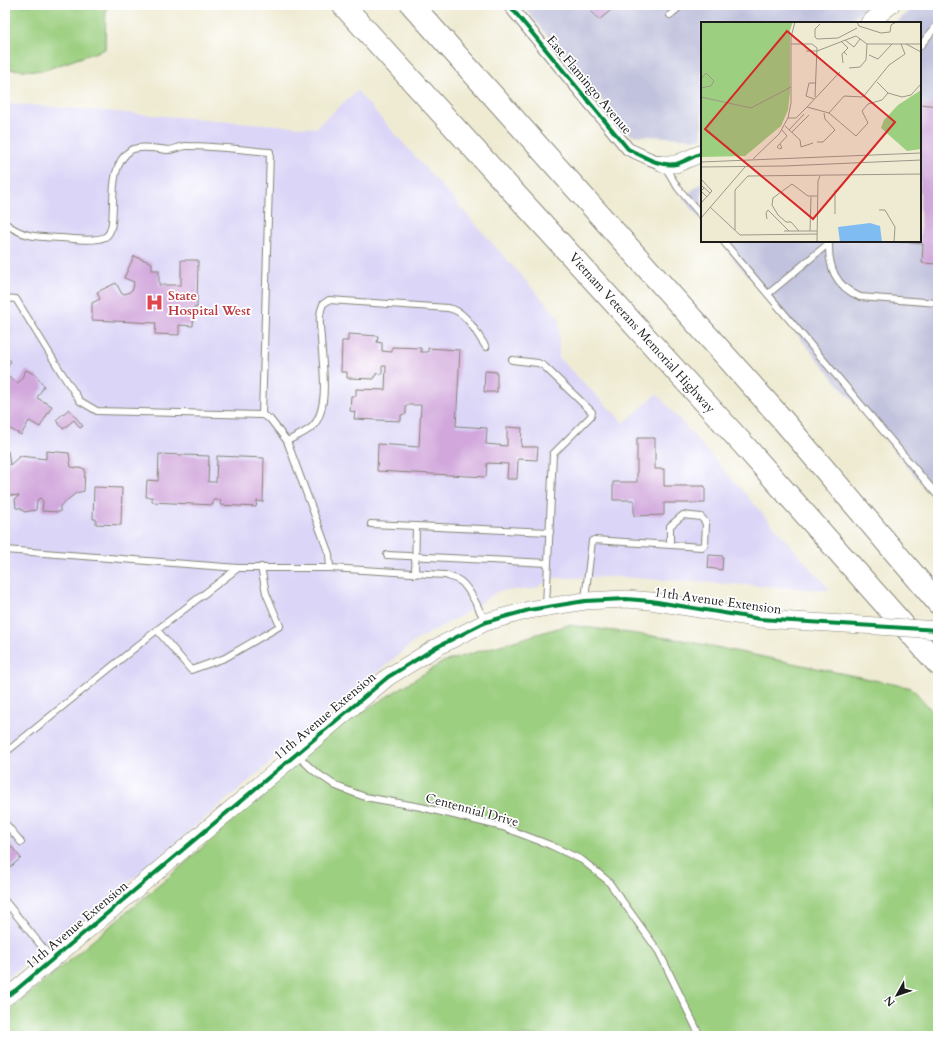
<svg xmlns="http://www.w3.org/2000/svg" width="943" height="1041" viewBox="0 0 943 1041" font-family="Cardo,serif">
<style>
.built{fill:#dbd6f7}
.industrial{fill:#c1c2dd}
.green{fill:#9ccf80;stroke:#5c764e}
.building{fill:#d1a7dc}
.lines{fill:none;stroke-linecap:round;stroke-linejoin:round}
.lane-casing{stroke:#868478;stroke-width:8}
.street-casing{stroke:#868478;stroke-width:14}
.secondary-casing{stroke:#868478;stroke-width:18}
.highway-casing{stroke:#868478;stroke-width:24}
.lane{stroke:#fff;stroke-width:6}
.street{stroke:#fff;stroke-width:12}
.secondary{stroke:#fff;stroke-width:17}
.highway{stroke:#fff;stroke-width:22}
.secondary-bridge-casing{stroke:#868478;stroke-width:18;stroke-linecap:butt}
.secondary-bridge{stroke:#fff;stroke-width:17}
.cycleway-casing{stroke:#fff;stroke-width:6}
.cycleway{stroke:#00873e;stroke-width:4}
.labels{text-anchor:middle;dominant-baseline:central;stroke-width:3.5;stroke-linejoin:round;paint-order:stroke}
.street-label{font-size:13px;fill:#1c1c1c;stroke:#fff}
.health-label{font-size:13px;font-weight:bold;fill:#be3a42;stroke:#fff;text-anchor:start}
.inset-road{fill:none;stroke:#9b988a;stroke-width:1}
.view{fill:#d62828;fill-opacity:0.15;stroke:#d62828;stroke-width:2}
.inset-edge{fill:none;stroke:#1c1c1c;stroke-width:2}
</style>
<rect width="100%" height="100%" fill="#fff"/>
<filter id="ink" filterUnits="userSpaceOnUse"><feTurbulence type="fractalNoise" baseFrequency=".025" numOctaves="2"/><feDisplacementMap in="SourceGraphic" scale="8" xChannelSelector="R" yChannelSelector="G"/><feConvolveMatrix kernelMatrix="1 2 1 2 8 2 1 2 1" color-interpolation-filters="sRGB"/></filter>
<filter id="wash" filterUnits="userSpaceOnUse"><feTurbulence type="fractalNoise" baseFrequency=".012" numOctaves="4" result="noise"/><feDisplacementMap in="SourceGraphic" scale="16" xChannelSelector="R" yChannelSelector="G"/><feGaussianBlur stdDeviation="0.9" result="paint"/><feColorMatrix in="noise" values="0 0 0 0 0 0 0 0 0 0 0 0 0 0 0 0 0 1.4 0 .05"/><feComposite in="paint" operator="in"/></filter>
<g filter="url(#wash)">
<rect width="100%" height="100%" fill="#efebd3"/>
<polygon class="built" points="357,91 559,318 559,358 624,423 657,394 830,590 617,577 555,578 533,589 498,591 464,614 415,641 59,941 39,953 25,965 5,979 5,103 315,128"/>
<g class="industrial">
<polygon points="522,5 870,5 848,23 702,23 702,139 631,135"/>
<polygon points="917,5 938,5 938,503 719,241 920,241 920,23 895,23"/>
<polygon points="702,182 702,221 683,198"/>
</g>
<g class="green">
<polygon points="5,5 106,5 105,49 42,71 5,69"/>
<polygon points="568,625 682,640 912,688 938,718 938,1036 5,1036 5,1014 176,871 336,728 443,662"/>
</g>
<g id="blocks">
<g class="building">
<polygon points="586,5 617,5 599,20"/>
<polygon points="920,104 938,106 938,264 922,263 923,244 900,242 900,241 920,241"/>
<polygon points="134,256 152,263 152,270 159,270 159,285 181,285 181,260 198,260 197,308 194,307 193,326 179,325 179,335 155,334 156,323 92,320 92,303 100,299 97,292 116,283 122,294 128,293 133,289 134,282 124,278"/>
<polygon points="348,334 378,336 377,342 382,343 382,351 392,352 392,347 421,348 421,352 428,352 428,348 460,350 456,426 487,428 486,444 507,446 507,427 522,428 521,447 538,447 537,460 518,459 517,479 507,479 508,464 487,463 486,477 377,471 378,444 419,447 421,405 406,405 406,414 401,415 401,421 354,419 355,412 350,411 351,396 356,396 356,389 385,390 386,366 382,366 382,374 376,373 376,376 374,376 374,379 347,378 347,372 341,372 342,341 348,341"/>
<polygon points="5,357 11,361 5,372"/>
<polygon points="26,370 36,375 44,386 37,398 52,406 40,427 29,421 21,435 5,426 5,375 18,383 20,381"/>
<polygon points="485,371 497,372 497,392 484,392"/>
<polygon points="69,409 83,426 80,428 74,420 63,429 56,420"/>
<polygon points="637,438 655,438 655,469 664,469 664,486 705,486 705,503 664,503 664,515 634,516 634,500 613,500 613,482 637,482"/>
<polygon points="5,451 8,451 10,465 20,456 46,459 46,451 69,453 71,467 85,469 84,491 76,493 60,506 60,512 42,511 43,501 40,498 37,500 36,510 24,512 21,508 16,508 15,499 19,496 9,495 7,496 6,505 5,505"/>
<polygon points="159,454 209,456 208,482 216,482 217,456 264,458 263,502 257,501 256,507 220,505 221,500 213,500 213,505 152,502 152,497 146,497 147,480 158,481"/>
<polygon points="94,487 122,488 121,525 96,524 96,519 93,519"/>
<polygon points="709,555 723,556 722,570 708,568"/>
<polygon points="5,839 21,858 6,871 5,870"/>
</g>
</g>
</g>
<g filter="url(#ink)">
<use href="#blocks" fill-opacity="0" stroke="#868478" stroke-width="1"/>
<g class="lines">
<defs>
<g id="lane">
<polyline points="670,15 682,5"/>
<polyline points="920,46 938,24"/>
<polyline points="665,167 678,188 702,216"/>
<path d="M5 223C24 238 39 237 62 238 74 239 95 242 105 237 122 228 101 169 131 150 141 145 157 149 168 150 175 150 181 145 188 146 216 146 243 150 270 152L262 415 270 419 287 441 329 554 330 568 445 575C450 577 456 578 460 581 470 588 479 610 485 621"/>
<polyline points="723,241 938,496"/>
<path d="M829 241C828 267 835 286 860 297L938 303"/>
<polyline points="768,294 829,243"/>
<polyline points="5,298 16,299 61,372 80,401 97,411 262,415"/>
<polyline points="512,360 538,363 544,366 592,412 591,416 553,454 546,606"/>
<path d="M287 441C295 437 305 433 312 427 331 408 322 363 321 338 320 326 318 315 323 304L329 300 448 308C467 311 476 333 486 347"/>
<polyline points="371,524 550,532"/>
<polyline points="5,550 238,568 330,568"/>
<polyline points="387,555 548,563"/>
<polyline points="415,574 416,526"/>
<polyline points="585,599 592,541 594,540 702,547 705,544 706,523 701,517 683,515 670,526 670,545"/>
<polyline points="157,630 191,670 225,658 280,626 266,593 261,567"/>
<polyline points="5,753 157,630 238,568"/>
<polyline points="297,755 314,771 336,786 365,797 421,807 503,827 550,845 582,860 608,881 659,952 700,1036"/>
<polyline points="5,823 21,842"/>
<polyline points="5,901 52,959"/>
</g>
<polyline id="street" points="509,5 628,149 650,159 663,164"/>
<g id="secondary">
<polyline points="869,23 891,5"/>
<polyline points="663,164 676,164 702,153"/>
<polyline points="5,997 16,990 388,677 437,647 486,622 529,610 585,601 626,599 651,601 760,619 862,625"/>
</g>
<g id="highway">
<polyline points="343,5 742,443 938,664"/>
<polyline points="412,5 781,418 938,603"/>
</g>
</defs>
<use href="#lane" class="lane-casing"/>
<use href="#street" class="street-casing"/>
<use href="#secondary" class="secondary-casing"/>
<use href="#highway" class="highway-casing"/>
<use href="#lane" class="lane"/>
<use href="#street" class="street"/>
<use href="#secondary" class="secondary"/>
<use href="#highway" class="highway"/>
<defs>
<polyline id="secondary-bridge" points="862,625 938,630"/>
</defs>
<use href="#secondary-bridge" class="secondary-bridge-casing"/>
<use href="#secondary-bridge" class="secondary-bridge"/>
<defs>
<g id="cycleway">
<path d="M509 5 628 149C643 156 659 167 676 164 684 162 694 156 702 153"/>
<polyline points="5,997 16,990 388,677 437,647 486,622 529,610 585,601 626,599 651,601 760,619 938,630"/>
</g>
</defs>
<use href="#cycleway" class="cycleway-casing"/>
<use href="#cycleway" class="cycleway"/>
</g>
</g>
<defs>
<symbol id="hospital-bare" viewBox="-9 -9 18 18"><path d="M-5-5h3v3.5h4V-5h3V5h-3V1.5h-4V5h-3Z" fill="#e0444e" stroke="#fff" stroke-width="2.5" paint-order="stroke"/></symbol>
</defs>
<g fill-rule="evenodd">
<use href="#hospital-bare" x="142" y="290" width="25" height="25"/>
</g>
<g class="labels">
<g class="street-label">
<text transform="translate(589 85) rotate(50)">East Flamingo Avenue</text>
<text transform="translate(642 333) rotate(48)">Vietnam Veterans Memorial Highway</text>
<text transform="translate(718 601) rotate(8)">11th Avenue Extension</text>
<text transform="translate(325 716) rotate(-40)">11th Avenue Extension</text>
<text transform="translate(472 810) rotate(15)">Centennial Drive</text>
<text transform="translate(77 925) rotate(-40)">11th Avenue Extension</text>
</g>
<g class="health-label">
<text x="168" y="296">State<tspan x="168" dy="15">Hospital West</tspan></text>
</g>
</g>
<g transform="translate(701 22)">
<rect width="220" height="220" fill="#efebd3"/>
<path d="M0 0H92L89 8V71L87 88 80 104 44 134 0 135ZM220 68V127L206 129 180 106 183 98 197 83Z" fill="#9ccf80"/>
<path d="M169 201 179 204 181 220H139L137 205Z" fill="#7fbcf2"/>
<path class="inset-road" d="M156 0 158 4 180 11 189 10 190 3 195 0M119 2 114 7V15L116 17 137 16 156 6M144 18 153 25 159 17M140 19 147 26 143 30M90 22H111L116 26 114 75M205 22 220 30M105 29H116L155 14 166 22H220M168 33 177 37 191 22M142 41 141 32 143 30 146 33M148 46 159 45 165 38 166 22M0 57 5 51 13 59 10 64 0 66M176 60 187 71 201 75 210 73 220 62M0 75 50 86 90 65M113 77 105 74 108 61H115M106 85 139 50M128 91 143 74 162 75 188 43 204 32 200 22M87 96H95L106 85 128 91 155 114 167 101 161 89 167 82 181 78 187 71M84 104 99 118 100 125 112 121M88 108 103 92M91 110 108 93M116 120H122L134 108 124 97 123 91M79 122 81 126 79 127 76 125 86 114 81 108M52 137 78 112 87 96 90 81V15L94 0M0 140 220 131M0 145 83 144 220 138M0 157 11 169 0 181M0 163 9 171M3 166 0 169 6 175M9 185 39 213 116 212M178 188H184L194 205 193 220M134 192V168M0 196 44 145M66 197 65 191 67 188 88 209M34 208V168L47 154 220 152M83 209H116M98 209 90 200H85L77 193 71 183 72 176 91 162 107 174H116M109 209 110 175M116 220 117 159 119 154"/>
<path class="view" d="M86 9 194 100 112 197 4 107Z"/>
<rect width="220" height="220" class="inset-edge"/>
</g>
<rect width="943" height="1041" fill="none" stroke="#fff" stroke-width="20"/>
<g transform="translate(897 995) rotate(230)" stroke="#ffffff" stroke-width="3" paint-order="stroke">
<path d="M0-3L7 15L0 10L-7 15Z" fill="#1c1c1c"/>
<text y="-6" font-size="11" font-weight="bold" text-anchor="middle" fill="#1c1c1c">N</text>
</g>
</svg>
